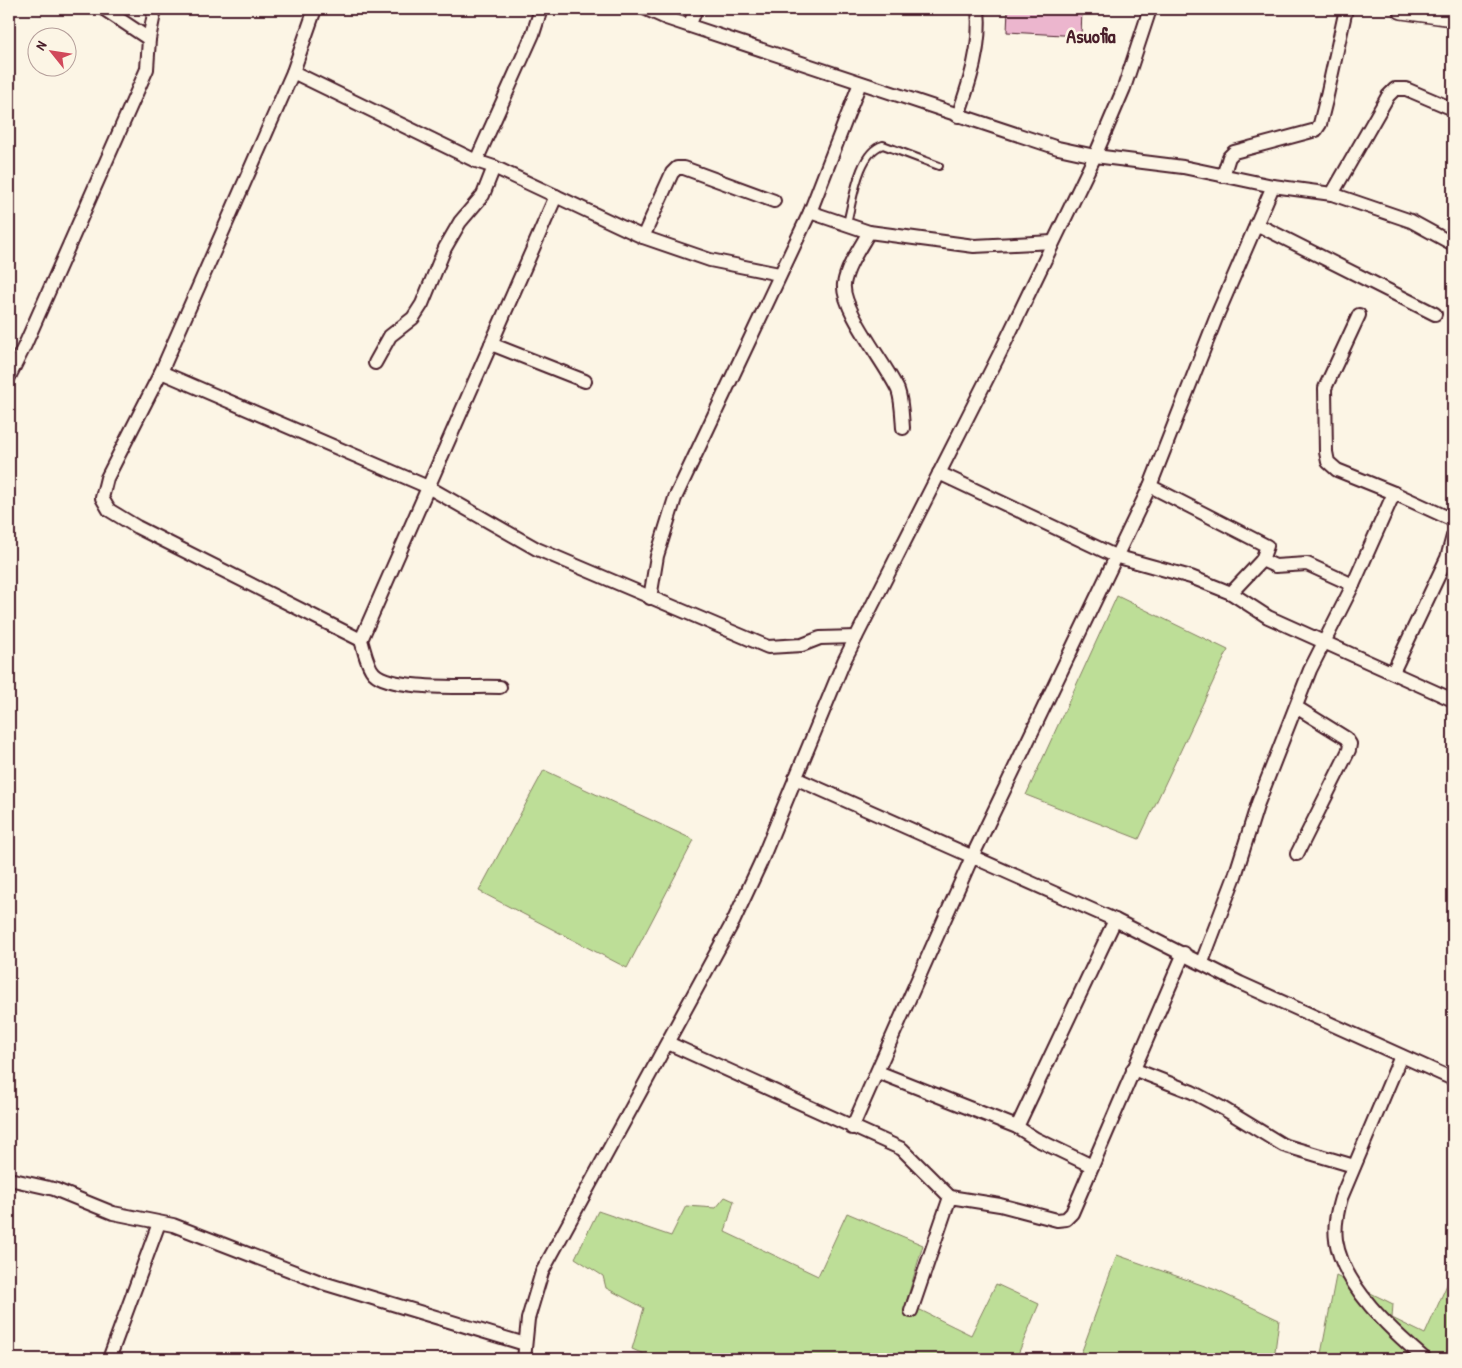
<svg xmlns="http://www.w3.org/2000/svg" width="1462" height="1368" viewBox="0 0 1462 1368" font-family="'Patrick Hand',sans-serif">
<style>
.green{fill:#bdde97;stroke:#847e61}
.building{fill:#ecb6ce;stroke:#4a1f2b}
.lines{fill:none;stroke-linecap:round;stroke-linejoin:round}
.service-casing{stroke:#4a1f2b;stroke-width:10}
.minor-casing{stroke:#4a1f2b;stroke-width:16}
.secondary-casing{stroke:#4a1f2b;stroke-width:22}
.service{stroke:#fcf5e5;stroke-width:6}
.minor{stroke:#fcf5e5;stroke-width:12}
.secondary{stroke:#fcf5e5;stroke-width:19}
.labels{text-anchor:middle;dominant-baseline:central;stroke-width:5;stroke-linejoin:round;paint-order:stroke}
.district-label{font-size:20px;font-weight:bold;fill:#4a1f2b;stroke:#fcf5e5}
</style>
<rect width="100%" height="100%" fill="#fcf5e5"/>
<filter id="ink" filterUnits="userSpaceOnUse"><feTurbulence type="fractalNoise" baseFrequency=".02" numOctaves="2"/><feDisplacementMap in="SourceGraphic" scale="10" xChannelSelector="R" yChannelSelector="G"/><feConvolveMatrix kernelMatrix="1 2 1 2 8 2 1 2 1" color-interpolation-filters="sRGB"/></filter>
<g filter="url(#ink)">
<g class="green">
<polygon points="1117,596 1228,650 1139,839 1026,795"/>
<polygon points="544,770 694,840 627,968 479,891"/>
<polygon points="725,1197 734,1201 725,1232 818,1276 847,1213 923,1245 906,1303 971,1335 996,1284 1039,1304 1016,1359 655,1359 632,1349 644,1308 606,1288 603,1276 575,1258 598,1211 671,1236 686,1206 716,1208"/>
<polygon points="1117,1255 1216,1290 1279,1320 1274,1359 1079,1359"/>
<polygon points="1453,1271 1453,1359 1320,1359 1336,1276 1393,1304 1392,1318 1425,1334"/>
</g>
<polygon class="building" points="1008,9 1082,9 1081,36 1007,32"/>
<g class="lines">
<defs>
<path id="service" d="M847 223C853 201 858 152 883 145L939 166"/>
<g id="minor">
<polyline points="104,9 149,39"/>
<polyline points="315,9 293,72 161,372 107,478 102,498 109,510 137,527 361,640"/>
<polyline points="646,9 666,18 1058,148 1095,156 1183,167 1273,186 1332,194 1411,221 1453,244"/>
<polyline points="690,24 696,9"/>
<polyline points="293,72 476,161 494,167 643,237 710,260 779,274"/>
<path d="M958 116C970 81 982 46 978 9"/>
<polyline points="476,161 533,34 541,9"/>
<polyline points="1223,176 1229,157 1234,152 1316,130 1320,124 1326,100 1346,9"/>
<polyline points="1332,194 1388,96 1395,89 1406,89 1453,109"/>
<polyline points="810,212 869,232 974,246 1053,242"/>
<polyline points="1256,224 1435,314"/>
<path d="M869 232C860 248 847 266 844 284 841 309 886 364 898 390 902 401 902 416 903 428"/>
<polyline points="643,237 672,173 677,168 684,168 774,201"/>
<polyline points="1359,315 1325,388 1326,452 1328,462 1337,470 1394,493 1453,520"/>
<polyline points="491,344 585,381"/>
<polyline points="375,363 390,336 413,318 422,304 445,248 460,222 483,195 494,167"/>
<polyline points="161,372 428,487 537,549 768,647 802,645 820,638 856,637"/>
<polyline points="9,377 25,345 147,69 149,39 155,9"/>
<polyline points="939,473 1115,556 1191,577 1231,593 1268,617 1453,700"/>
<polyline points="1150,486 1267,546 1262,560 1231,593"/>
<polyline points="1262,560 1275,566 1307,564 1353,585"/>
<polyline points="650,598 657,556 675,498 810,212 860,83"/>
<polyline points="1393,672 1447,558 1453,536"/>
<path d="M500 687C473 686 391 691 374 673 367 666 364 649 361 640L556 196"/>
<polyline points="1296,707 1346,738 1350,744 1349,750 1297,854"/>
<polyline points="795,778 1115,920 1240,983 1453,1079"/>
<polyline points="1202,962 1235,876 1258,803 1310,670 1353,585 1394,493"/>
<polyline points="668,1043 902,1149 950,1197"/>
<path d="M1401 1056 1341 1198C1337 1212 1334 1225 1336 1240 1343 1286 1391 1330 1425 1359"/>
<polyline points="1133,1069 1192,1092 1224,1109 1283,1145 1354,1166"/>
<polyline points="878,1072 1017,1127 1036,1139 1092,1166"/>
<polyline points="1017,1127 1115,920"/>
<polyline points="852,1128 972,857 1150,486 1218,313 1273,186"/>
<polyline points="9,1179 54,1189 113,1213 173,1225 323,1283 525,1344"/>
<polyline points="911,1311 950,1197 1000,1205 1057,1220 1066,1219 1072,1213 1184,953"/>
<polyline points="109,1359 159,1223"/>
<polyline points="524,1359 528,1319 542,1272 733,922 760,864 844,661 1000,353 1095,156 1124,88 1150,9"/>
</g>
<polyline id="secondary" points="1402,9 1453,16"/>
</defs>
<use href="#service" class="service-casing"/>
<use href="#minor" class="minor-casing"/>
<use href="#secondary" class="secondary-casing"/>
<use href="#service" class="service"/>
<use href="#minor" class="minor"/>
<use href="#secondary" class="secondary"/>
</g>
</g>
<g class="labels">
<g class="district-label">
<text x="1091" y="35">Asuofia</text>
</g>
</g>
<rect width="1462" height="1368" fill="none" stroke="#fcf5e5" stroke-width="30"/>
<rect x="15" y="15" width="1432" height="1338" fill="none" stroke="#4a1f2b" stroke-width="2" filter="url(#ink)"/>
<g transform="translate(52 52) rotate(300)"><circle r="24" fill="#fcf5e5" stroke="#b59f9b"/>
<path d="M0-4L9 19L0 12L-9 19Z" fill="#d1495b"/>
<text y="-8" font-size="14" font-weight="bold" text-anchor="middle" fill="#4a1f2b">N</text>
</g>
</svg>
